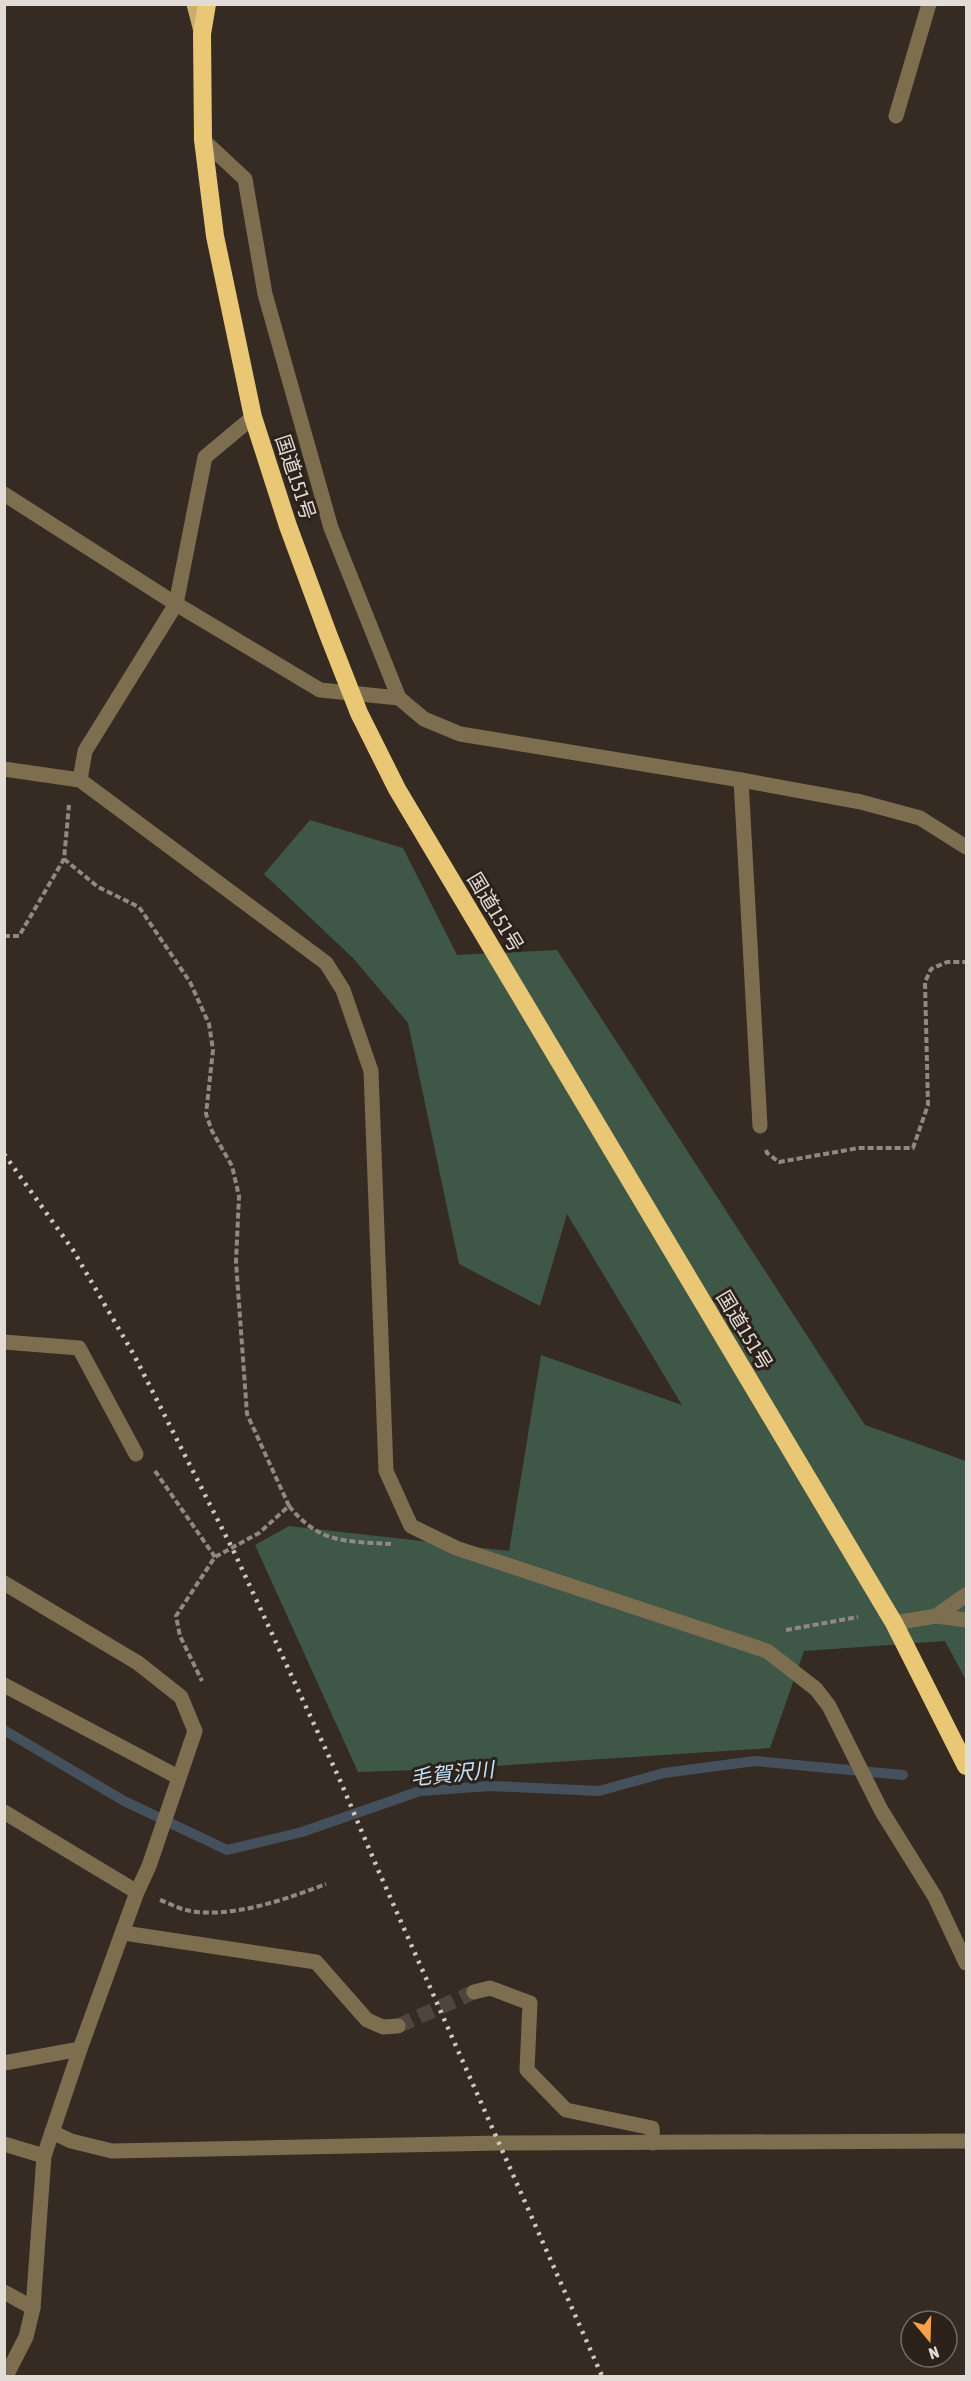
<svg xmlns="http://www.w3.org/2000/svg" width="971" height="2381" viewBox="0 0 971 2381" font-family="'Asap Condensed','Noto Sans JP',sans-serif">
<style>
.green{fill:#3e5747}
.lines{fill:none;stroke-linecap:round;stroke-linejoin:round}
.stream{stroke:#44505c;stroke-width:10}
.minor-tunnel{stroke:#50453e;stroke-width:15;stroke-dasharray:15 8;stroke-linecap:butt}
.path{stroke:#928882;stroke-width:4;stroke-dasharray:6 3;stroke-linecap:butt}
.minor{stroke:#7c6e4f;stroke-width:15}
.major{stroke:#cbae6b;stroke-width:15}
.highway{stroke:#eac775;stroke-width:18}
.rail{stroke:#cfc6c1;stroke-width:4.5;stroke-dasharray:3 6;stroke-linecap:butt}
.labels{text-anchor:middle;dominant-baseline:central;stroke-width:6;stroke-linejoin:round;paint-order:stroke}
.street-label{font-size:20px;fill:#e3dbd6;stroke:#2c2219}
.water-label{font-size:21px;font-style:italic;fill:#c4e3fc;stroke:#2c2219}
</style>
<rect width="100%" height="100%" fill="#362b23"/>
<polygon class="green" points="310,820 403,848 457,955 557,950 865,1425 966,1461 966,1680 945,1641 804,1651 770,1748 447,1769 358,1772 255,1545 289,1526 509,1551 541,1355 682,1405 567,1214 540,1306 459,1264 408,1023 353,958 264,874"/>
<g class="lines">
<polyline class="stream" points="4,1730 124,1801 227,1850 302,1832 420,1791 491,1786 599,1791 664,1773 755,1761 903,1775"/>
<polyline class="minor-tunnel" points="398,2026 474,1992"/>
<g class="path">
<polyline points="64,859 98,887 139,907 190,982 209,1024 213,1050 206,1114 212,1131 232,1166 239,1196 236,1262 247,1414 289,1506 259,1533 215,1557 176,1616 180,1636 202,1681"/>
<polyline points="4,936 19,936 64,859 69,805"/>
<polyline points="766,1150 767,1153 779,1162 859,1148 913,1148 928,1105 925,982 931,969 947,962 966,962"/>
<polyline points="155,1471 215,1557"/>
<path d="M289 1506C320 1544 345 1541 391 1544"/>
<polyline points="786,1630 858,1617"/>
<path d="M160 1900C169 1903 177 1908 186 1910 228 1920 287 1899 326 1884"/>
</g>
<g class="minor">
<polyline points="896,116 929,4"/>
<polyline points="203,140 245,179 265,294 331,528 399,698 424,719 460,734 741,780 861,802 920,818 966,847"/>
<polyline points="4,494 176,604 320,690 399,698"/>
<polyline points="4,769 80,780 326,963 343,990 371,1071 386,1471 411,1526 456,1548 767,1651 816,1689 829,1706 881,1810 935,1897 966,1963"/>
<polyline points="80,780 85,751 176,604 205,457 253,417"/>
<polyline points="741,780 760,1126"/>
<polyline points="4,1342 79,1348 136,1454"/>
<polyline points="4,1583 138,1663 181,1697 195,1731 149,1866 137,1892 80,2049 44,2156 33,2308 26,2337 6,2376"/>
<polyline points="936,1616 966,1595"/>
<polyline points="894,1623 936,1616 966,1620"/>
<polyline points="4,1685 178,1777"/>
<polyline points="4,1812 137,1892"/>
<polyline points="124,1933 316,1962 367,2020 383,2027 398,2026"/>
<polyline points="474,1992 490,1988 530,2003 527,2070 566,2110 652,2128 653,2143"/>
<polyline points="4,2063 80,2049"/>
<polyline points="52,2132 71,2141 112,2151 500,2143 966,2141"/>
<polyline points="4,2144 44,2156"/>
<polyline points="4,2292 33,2308"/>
</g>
<polyline class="major" points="194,4 201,31"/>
<polyline class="highway" points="207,4 202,34 203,140 215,236 253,417 288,526 328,634 359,713 397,789 894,1623 966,1766"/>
<polyline class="rail" points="4,1154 73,1250 134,1355 235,1554 339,1778 379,1872 602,2376"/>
</g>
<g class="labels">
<g class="street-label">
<text transform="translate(296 477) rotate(72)">国道151号</text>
<text transform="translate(496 912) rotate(59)">国道151号</text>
<text transform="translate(745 1330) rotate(59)">国道151号</text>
</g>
<g class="water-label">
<text transform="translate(452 1773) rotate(-6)">毛賀沢川</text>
</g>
</g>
<rect width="971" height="2381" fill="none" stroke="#e3dbd6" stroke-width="12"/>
<g transform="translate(929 2339) rotate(161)"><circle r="28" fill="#2c2219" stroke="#756c65" stroke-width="1.5"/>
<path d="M0-4.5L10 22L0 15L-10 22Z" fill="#f8a14a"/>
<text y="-9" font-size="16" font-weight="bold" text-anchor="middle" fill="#e3dbd6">N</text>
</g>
</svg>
